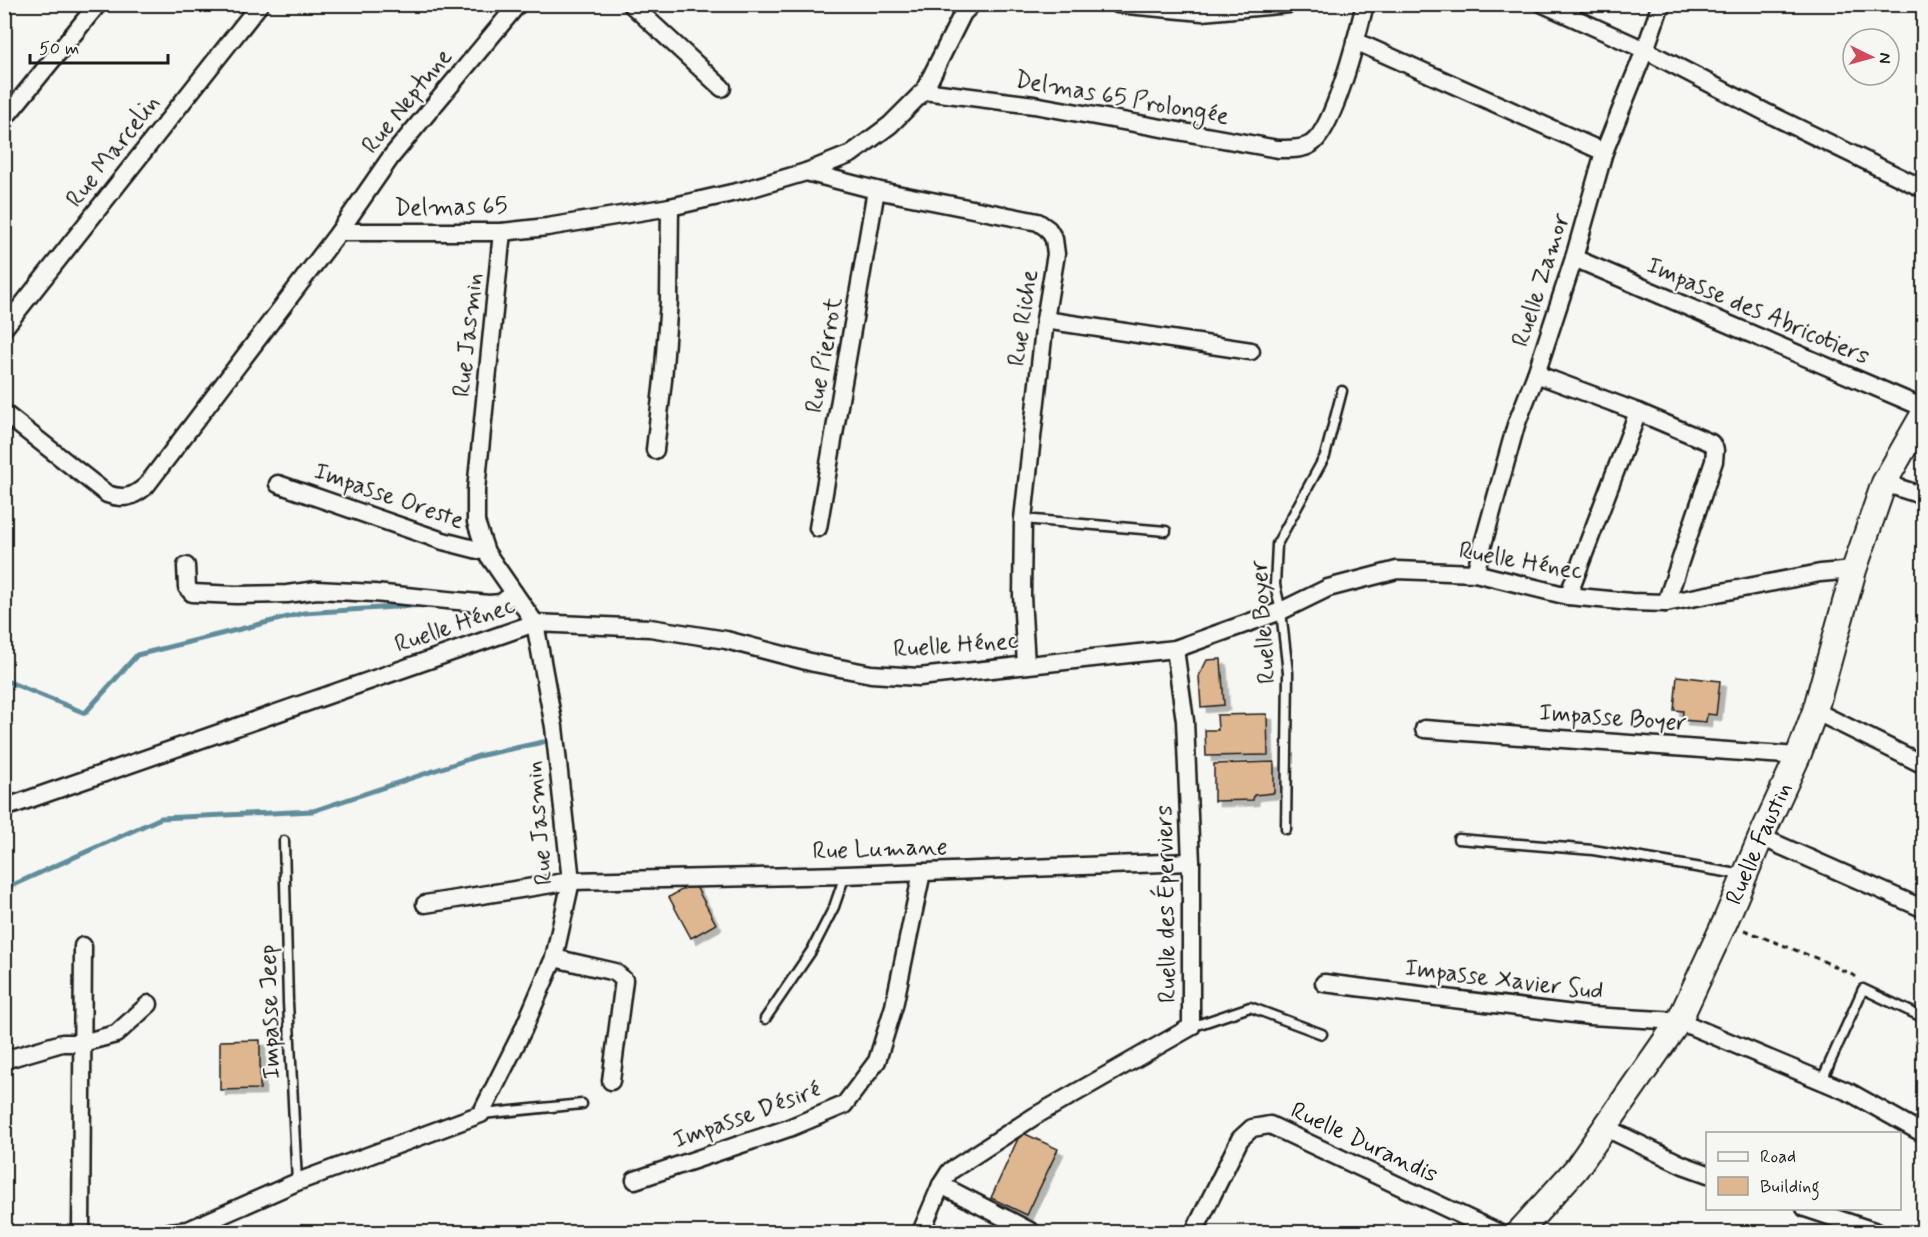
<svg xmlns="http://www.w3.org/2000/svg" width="1928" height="1237" viewBox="0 0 1928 1237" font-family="Mynerve,sans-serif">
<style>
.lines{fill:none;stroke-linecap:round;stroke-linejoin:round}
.stream{stroke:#618d9b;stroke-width:5}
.building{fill:#deb68f;stroke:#1c1c1c;stroke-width:1.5;filter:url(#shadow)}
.lane-casing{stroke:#1c1c1c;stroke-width:13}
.street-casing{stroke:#1c1c1c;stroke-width:21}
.secondary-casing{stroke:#1c1c1c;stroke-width:28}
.path{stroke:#1c1c1c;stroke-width:3;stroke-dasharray:6 4.5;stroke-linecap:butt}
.lane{stroke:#f6f6f2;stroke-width:8}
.street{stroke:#f6f6f2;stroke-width:16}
.secondary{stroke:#f6f6f2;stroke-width:24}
.labels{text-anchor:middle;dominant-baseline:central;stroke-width:4.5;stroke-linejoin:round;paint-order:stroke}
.street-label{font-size:24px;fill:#1c1c1c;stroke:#f6f6f2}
</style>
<defs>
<filter id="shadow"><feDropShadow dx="5.5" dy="5.5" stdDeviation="0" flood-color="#0004"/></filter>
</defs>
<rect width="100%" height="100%" fill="#f6f6f2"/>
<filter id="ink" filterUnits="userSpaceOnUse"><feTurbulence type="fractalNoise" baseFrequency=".0167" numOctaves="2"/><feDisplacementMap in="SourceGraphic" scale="12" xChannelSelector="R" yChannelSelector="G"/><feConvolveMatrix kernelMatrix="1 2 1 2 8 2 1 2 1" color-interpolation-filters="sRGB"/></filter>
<g filter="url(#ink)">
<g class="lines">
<g class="stream">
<polyline points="4,680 85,713 137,655 304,613 425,605"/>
<polyline points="4,889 161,818 313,811 478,756 543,742"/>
</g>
</g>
<g class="building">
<polygon points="1221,659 1224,705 1201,707 1199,676 1207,660"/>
<polygon points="1677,676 1720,681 1716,715 1707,714 1706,722 1682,720 1683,711 1674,710"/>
<polygon points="1267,714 1268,755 1206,756 1205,730 1218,730 1217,715"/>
<polygon points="1274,762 1274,793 1254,795 1253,800 1214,801 1214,764"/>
<polygon points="694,883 716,924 691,938 669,897"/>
<polygon points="260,1040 260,1089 220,1090 220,1041"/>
<polygon points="1021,1132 1058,1149 1027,1215 991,1198"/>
</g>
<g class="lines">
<defs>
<g id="lane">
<polyline points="1023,519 1166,531"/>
<polyline points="1286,829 1288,673 1281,611 1275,585 1277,544 1325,456 1342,391"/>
<polyline points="1458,839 1593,850 1744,875"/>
<polyline points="284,841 288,1002 297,1182"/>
<polyline points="765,1019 812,950 834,907 845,875"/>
<polyline points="1191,1027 1250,1007 1322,1034"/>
<polyline points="1822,1080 1863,989 1924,1018"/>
<polyline points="482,1114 582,1104"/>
</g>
<g id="street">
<polyline points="631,4 722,88"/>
<polyline points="1117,4 1202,12 1289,4"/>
<polyline points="1543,4 1645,50 1769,114 1924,189"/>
<polyline points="1355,41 1604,152"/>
<path d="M924 91 1034 105 1278 149C1289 149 1302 150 1311 144 1334 130 1358 33 1365 4"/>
<polyline points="4,119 98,4"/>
<polyline points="806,172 876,190 1038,222 1048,229 1054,239 1056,254 1045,320 1023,519 1022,596 1026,665"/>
<polyline points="339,232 502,232 547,227 670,207 745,190 806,172 851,154 890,125 924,91 963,13 972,4"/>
<polyline points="1574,258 1924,408"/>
<polyline points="1045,320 1251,351"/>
<polyline points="4,328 260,4"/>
<polyline points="1536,374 1638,412 1568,596"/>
<polyline points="1638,412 1711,443 1715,450 1714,461 1666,603"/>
<path d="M4 413 107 494C124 500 133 497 146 486L339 232 391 157 518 4"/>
<polyline points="655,450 663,380 669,301 670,207"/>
<polyline points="1884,483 1924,496"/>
<polyline points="278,484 443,541 486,552"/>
<polyline points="818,528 876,190"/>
<polyline points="186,566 187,587 192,593 236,595 287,594 317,590 374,593 489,604 501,603 514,593"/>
<polyline points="1475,573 1516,425 1536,374 1574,258 1604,152 1645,50 1661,4"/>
<polyline points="1815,711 1924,765"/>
<polyline points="1424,729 1798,756"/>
<polyline points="4,808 535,623 650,628 726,640 814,663 871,674 919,677 1175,649 1281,611 1328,588 1397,570 1475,573 1568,596 1631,602 1666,603 1820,573 1854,570"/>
<polyline points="1761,837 1924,909"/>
<polyline points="425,904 571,881 845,875 1191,862"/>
<polyline points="554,958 615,972 624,980 611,1081"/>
<polyline points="1324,983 1590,1016 1679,1021 1851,1093 1924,1134"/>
<polyline points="4,1060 62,1043 82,1043 116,1034 149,1004"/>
<polyline points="1604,1127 1683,1165 1708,1174"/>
<polyline points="635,1180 789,1128 844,1105 877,1061 894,1006 922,872"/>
<polyline points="941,1185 1032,1232"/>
<polyline points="1805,1208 1877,1232"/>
<polyline points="81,1232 83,946"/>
<polyline points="170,1232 188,1230 297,1182 481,1114 523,1030 554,958 571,881 554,727 535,623 486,552 476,522 476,490 502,232"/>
<polyline points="921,1232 941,1185 950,1171 1035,1116 1191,1027 1191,862 1185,721 1175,649"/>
<polyline points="1194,1232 1240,1139 1252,1128 1270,1125 1497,1232"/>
</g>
<g id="secondary">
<path id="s1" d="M1519 1232 1576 1169 1679 1021 1725 922 1761 837 1798 756 1815 711 1854 570 1884 483 1924 413"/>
</g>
</defs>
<use href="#lane" class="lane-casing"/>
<use href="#street" class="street-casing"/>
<use href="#secondary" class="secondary-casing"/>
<polyline class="path" points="1744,930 1821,960 1859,978"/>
<use href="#lane" class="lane"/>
<use href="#street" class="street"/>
<use href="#secondary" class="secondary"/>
</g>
</g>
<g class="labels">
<g class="street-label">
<text transform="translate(1122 98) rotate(10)">Delmas 65 Prolongée</text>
<text transform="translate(407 101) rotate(-51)">Rue Neptune</text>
<text transform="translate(113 151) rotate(-52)">Rue Marcelin</text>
<text transform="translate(451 207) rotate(-1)">Delmas 65</text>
<text transform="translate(1541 280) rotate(-72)">Ruelle Zamor</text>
<text transform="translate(1758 311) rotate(23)">Impasse des Abricotiers</text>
<text transform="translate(1023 318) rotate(-82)">Rue Riche</text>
<text transform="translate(468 335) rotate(-84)">Rue Jasmin</text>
<text transform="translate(824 355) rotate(-80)">Rue Pierrot</text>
<text transform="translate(389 496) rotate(19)">Impasse Oreste</text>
<text transform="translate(1521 561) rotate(10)">Ruelle Hénec</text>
<text transform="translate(1263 622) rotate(-94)">Ruelle Boyer</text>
<text transform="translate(455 625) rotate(-19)">Ruelle Hénec</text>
<text transform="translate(956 645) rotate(-4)">Ruelle Hénec</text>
<text transform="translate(1613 718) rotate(4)">Impasse Boyer</text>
<text transform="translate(539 823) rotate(-95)">Rue Jasmin</text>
<text stroke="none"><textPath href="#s1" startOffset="460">Ruelle Faustin</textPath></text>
<text transform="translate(880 849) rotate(-2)">Rue Lumane</text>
<text transform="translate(1166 904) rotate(-91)">Ruelle des Éperviers</text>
<text transform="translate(1504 980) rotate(7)">Impasse Xavier Sud</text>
<text transform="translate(270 1012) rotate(-92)">Impasse Jeep</text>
<text transform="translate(747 1115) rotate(-20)">Impasse Désiré</text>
<text transform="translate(1364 1143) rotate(25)">Ruelle Durandis</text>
</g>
</g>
<rect width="1928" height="1237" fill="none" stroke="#f6f6f2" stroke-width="24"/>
<rect x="12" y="12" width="1904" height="1213" fill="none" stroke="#1c1c1c" stroke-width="2" filter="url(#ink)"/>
<rect x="1706" y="1132" width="195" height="78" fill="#f6f6f2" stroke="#9f9f9c" stroke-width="1.5"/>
<rect x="1718" y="1152" width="30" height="9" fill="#f6f6f2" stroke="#9f9f9c" stroke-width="1.5"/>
<text x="1760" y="1162" font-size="18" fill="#1c1c1c">Road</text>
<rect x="1718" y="1177" width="30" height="18" fill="#deb68f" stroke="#9f9f9c" stroke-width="1.5"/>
<text x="1760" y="1192" font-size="18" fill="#1c1c1c">Building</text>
<g transform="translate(1871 57) rotate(95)"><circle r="28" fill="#f6f6f2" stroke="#9f9f9c" stroke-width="1.5"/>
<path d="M0-4.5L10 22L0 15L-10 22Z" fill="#d1495b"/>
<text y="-9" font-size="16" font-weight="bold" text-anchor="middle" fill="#1c1c1c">N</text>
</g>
<path d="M30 54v9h138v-9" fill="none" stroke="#1c1c1c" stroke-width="3"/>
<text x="39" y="54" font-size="18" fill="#1c1c1c" stroke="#f6f6f2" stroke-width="4.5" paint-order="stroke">50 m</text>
</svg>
